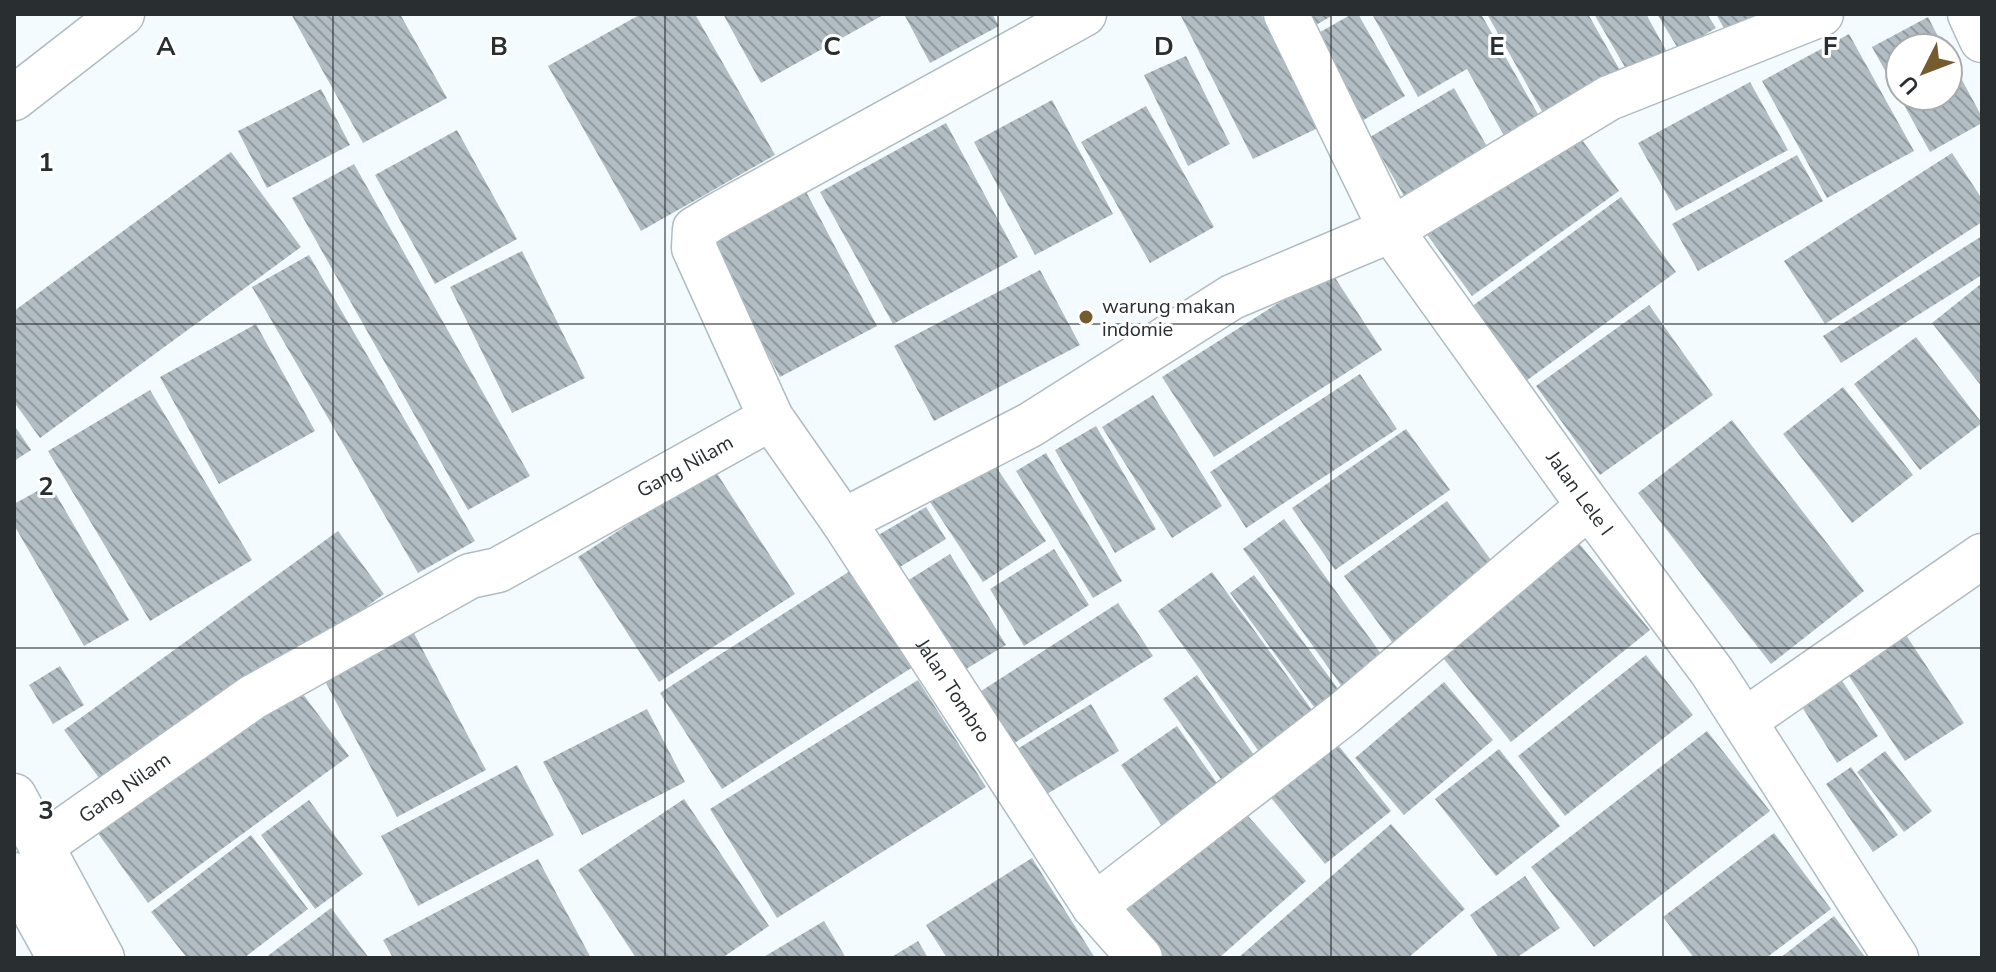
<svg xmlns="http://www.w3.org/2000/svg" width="1996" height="972" viewBox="0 0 1996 972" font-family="'Nunito Sans',sans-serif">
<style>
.building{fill:url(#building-back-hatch)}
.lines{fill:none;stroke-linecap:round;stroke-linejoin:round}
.minor-casing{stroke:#b0bcc2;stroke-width:47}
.highway-casing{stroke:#b0bcc2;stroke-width:47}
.minor{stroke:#fff;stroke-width:44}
.highway{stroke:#fff;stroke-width:44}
.grid{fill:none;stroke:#292e30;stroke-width:2;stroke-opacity:0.55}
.poi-dot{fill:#765b2e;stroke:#fff;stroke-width:3}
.labels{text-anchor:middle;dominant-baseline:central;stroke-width:6;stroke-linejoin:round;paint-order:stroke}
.poi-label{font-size:20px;fill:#292e30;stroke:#fff;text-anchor:start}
.street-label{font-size:20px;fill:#292e30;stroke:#fff}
.grid-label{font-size:26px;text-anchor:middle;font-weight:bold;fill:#292e30;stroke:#fff;stroke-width:6;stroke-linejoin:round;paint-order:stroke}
</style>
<defs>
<pattern id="building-back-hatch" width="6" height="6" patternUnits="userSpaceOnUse" patternTransform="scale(2)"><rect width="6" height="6" fill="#b1bdc2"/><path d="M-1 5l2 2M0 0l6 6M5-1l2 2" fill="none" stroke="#909a9e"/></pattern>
</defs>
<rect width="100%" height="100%" fill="#f4fbff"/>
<g class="building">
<polygon points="291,14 400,14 447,98 363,143"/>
<polygon points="641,14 695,14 775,155 641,231 548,66"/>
<polygon points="723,14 885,14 761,83"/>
<polygon points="904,14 992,14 999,26 930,63"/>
<polygon points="1180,14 1261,14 1318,128 1253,159"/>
<polygon points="1310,14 1335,14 1316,25"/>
<polygon points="1352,14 1358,14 1405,96 1355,125 1306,40"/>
<polygon points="1372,14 1481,14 1543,123 1508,143 1467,69 1418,97"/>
<polygon points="1487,14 1588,14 1625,79 1548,122"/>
<polygon points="1594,14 1646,14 1667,52 1629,74"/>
<polygon points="1657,14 1707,14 1716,28 1679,50"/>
<polygon points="1716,14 1757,14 1726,32"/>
<polygon points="1928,17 1944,48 1900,48 1900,96 1948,96 1948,54 1982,117 1982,123 1930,152 1872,47"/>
<polygon points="1849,34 1914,151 1827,198 1762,81"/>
<polygon points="1186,56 1230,144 1188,166 1144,75"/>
<polygon points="1750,82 1788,150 1676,211 1638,143"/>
<polygon points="1454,88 1494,159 1411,208 1370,137"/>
<polygon points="321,89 350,145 267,188 238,131"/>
<polygon points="1052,100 1113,214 1035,255 974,142"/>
<polygon points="1146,106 1214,227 1150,263 1081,142"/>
<polygon points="946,123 1018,257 893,324 820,192"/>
<polygon points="1572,126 1619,191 1472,296 1425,232"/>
<polygon points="457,130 517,239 435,284 375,175"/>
<polygon points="231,152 301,247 40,438 14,402 14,311"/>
<polygon points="1952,153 1982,199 1982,222 1825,324 1784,261"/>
<polygon points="1797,155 1823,201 1698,271 1672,224"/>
<polygon points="354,164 530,476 468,510 292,198"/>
<polygon points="803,186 877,326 780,377 705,238"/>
<polygon points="1621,197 1676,272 1526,381 1471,307"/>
<polygon points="1982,236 1982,275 1841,363 1823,336"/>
<polygon points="522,251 585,378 512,413 450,287"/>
<polygon points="309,255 475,541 418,573 252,287"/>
<polygon points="1040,270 1080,345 934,421 894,346"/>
<polygon points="1330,270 1382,350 1214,457 1162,377"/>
<polygon points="1982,283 1982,387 1932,323"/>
<polygon points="1649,305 1713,395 1600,475 1536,386"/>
<polygon points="256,324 315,431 219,484 160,377"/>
<polygon points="1916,337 1982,423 1920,470 1854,384"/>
<polygon points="1360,374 1397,429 1246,528 1210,472"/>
<polygon points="1843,387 1913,475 1852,523 1783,434"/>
<polygon points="150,390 252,560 150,621 48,451"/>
<polygon points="1153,395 1222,506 1172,538 1102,427"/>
<polygon points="1732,420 1864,591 1771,664 1638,493"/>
<polygon points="14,425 31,450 14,461"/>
<polygon points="1096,426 1156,529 1115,553 1055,450"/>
<polygon points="1406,429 1450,490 1335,570 1292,508"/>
<polygon points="1046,453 1122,581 1093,598 1016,471"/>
<polygon points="992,461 1046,541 983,582 930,502"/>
<polygon points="714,469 795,594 659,682 578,557"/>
<polygon points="50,484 129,620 84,646 14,525 14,504"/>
<polygon points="1447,501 1503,576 1400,653 1344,576"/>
<polygon points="926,507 946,539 895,570 875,537"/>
<polygon points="1284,519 1384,658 1343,688 1243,549"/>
<polygon points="338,531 384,594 110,793 64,730"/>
<polygon points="1578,542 1650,630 1511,742 1439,653"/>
<polygon points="1054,549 1089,605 1024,646 990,589"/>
<polygon points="950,554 1006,645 951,678 896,588"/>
<polygon points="853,569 916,665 722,789 660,693"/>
<polygon points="1212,572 1320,721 1265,760 1158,611"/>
<polygon points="1254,575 1341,693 1317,711 1230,593"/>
<polygon points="1118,603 1153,656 1008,747 975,695"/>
<polygon points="408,622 486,770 397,817 318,668"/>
<polygon points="1904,632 1964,723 1905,761 1845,670"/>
<polygon points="1646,655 1693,715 1565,816 1518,756"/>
<polygon points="60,666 84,705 53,724 29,685"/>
<polygon points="1197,675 1259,762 1226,786 1163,699"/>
<polygon points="1839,676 1878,736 1837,763 1799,702"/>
<polygon points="918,680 986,787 777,918 710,809"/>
<polygon points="1444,682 1493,740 1404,815 1355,758"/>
<polygon points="297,686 349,756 148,903 97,832"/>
<polygon points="1091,704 1119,751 1042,797 1014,751"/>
<polygon points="647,709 685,782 582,835 543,762"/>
<polygon points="1177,726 1226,796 1168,835 1121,765"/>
<polygon points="1707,731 1770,811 1594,947 1531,867"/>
<polygon points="1330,735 1391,811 1325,864 1264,789"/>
<polygon points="1499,749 1560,826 1496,876 1435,799"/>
<polygon points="1885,751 1932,811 1904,832 1857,772"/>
<polygon points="517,765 554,835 418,906 381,836"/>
<polygon points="1851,767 1898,835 1873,852 1826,784"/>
<polygon points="684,799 769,926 722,958 636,958 578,870"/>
<polygon points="309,800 363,874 315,909 261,835"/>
<polygon points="1240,807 1306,881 1219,958 1159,958 1120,913"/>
<polygon points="1391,824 1465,909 1408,958 1238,958"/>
<polygon points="1774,833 1831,909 1766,958 1694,958 1663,917"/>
<polygon points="251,835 308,909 244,958 187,958 151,912"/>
<polygon points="1032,858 1095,958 947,958 926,925"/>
<polygon points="538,859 591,958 393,958 383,940"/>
<polygon points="1525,876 1560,928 1516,958 1499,958 1470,915"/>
<polygon points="331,908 369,958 265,958"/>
<polygon points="1834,916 1866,958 1780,958"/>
<polygon points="824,921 846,958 762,958"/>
<polygon points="918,941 928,958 890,958"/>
</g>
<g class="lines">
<defs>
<g id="minor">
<path id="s1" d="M1084 14 720 214 695 229 694 248 771 418 843 521 1094 906 1140 958"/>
<path id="s2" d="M1286 14 1391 230 1589 506 1713 673 1896 958"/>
<polyline points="1970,14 1982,40"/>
<polyline points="14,98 122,14"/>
<polyline points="843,521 1030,425 1232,297 1391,230 1609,98 1821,14"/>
<polyline points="1744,721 1982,556"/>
<path id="s3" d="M41 846 253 697 470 576 498 570 771 418"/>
<polyline points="1094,906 1343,714 1589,506"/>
</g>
<g id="highway">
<polyline points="14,796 102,958"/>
<polyline points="14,875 60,958"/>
</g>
</defs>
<use href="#minor" class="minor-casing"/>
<use href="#highway" class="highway-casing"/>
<use href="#minor" class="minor"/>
<use href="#highway" class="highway"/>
</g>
<path class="grid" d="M333 14V958M665 14V958M998 14V958M1331 14V958M1663 14V958M14 324H1982M14 648H1982"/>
<circle class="poi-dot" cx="1086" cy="317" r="8"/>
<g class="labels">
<g class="poi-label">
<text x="1102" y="306">warung makan<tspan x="1102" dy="23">indomie</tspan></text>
</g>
<g class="street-label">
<text stroke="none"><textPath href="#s3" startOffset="750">Gang Nilam</textPath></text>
<text stroke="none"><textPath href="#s2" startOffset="564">Jalan Lele I</textPath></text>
<text stroke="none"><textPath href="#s1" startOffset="978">Jalan Tombro</textPath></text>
<text stroke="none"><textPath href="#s3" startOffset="102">Gang Nilam</textPath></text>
</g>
</g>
<g class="grid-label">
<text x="166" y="55">A</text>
<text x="499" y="55">B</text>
<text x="832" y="55">C</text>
<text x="1164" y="55">D</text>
<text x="1497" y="55">E</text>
<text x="1830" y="55">F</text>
<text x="46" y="171">1</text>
<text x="46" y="495">2</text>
<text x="46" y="819">3</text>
</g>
<rect width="1996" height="972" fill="none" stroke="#292e30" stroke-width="32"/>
<g transform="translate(1924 72) rotate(228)"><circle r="38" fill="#ffffff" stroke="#a9abac" stroke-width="2"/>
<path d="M0-6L14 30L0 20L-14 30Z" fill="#765b2e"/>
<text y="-12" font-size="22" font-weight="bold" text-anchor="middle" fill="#292e30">U</text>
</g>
</svg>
